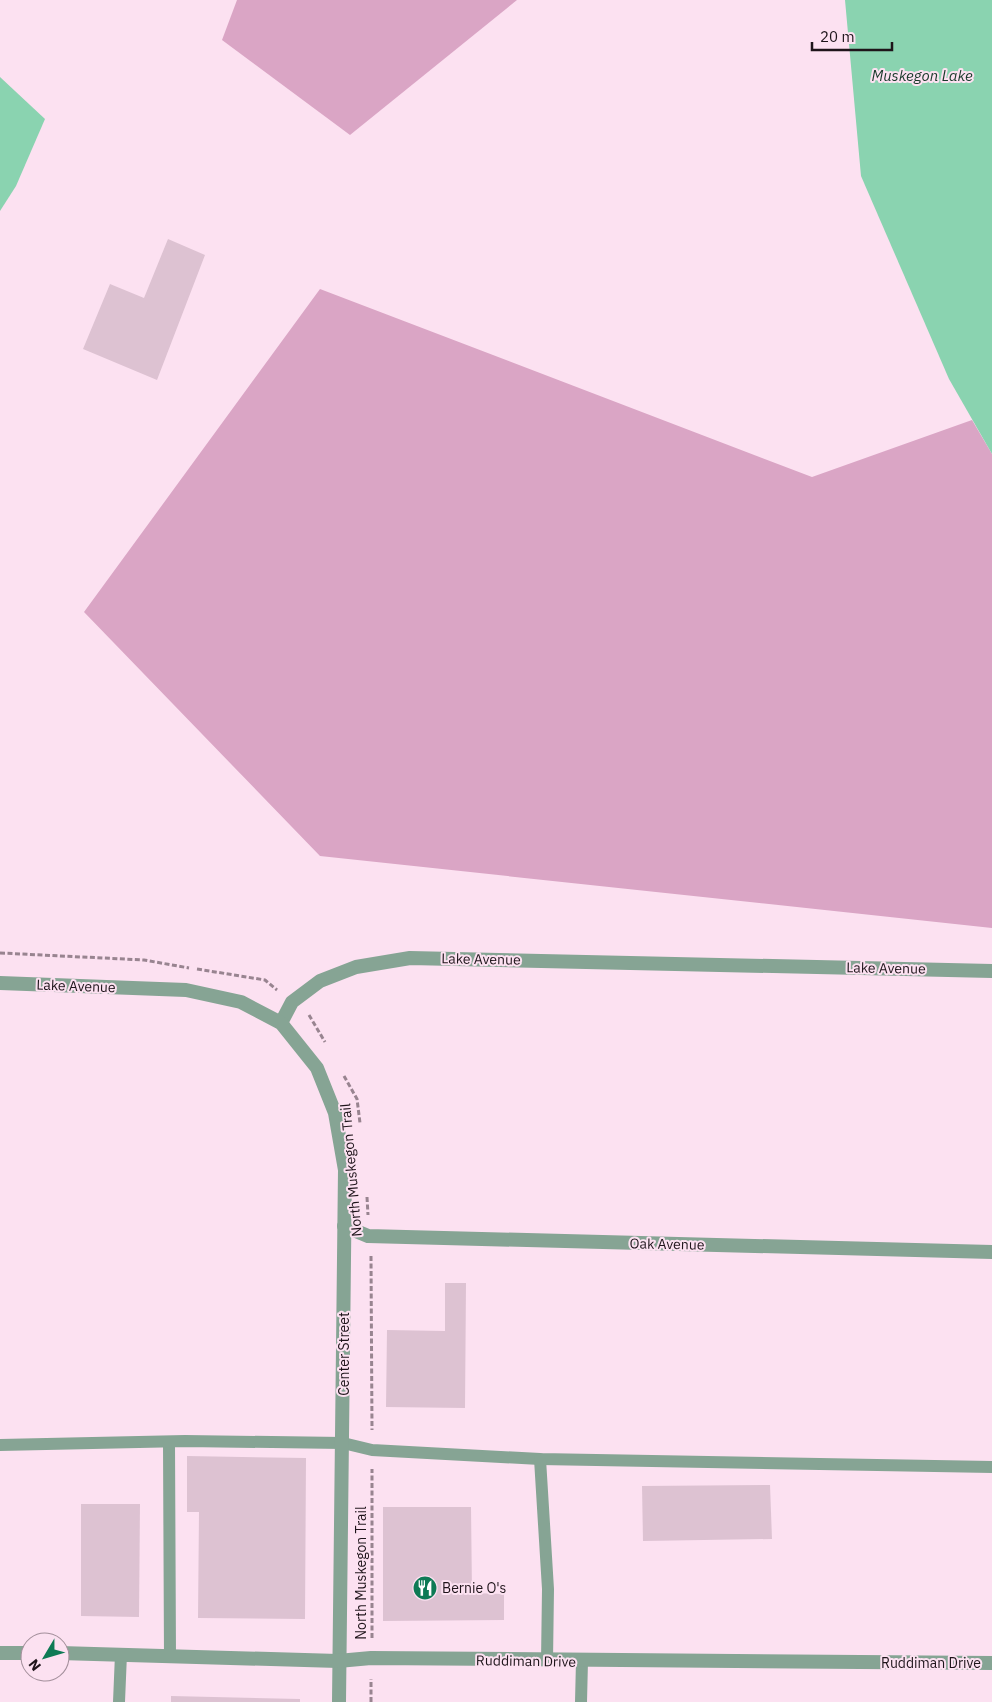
<svg xmlns="http://www.w3.org/2000/svg" width="992" height="1702" viewBox="0 0 992 1702" font-family="'IBM Plex Sans',sans-serif">
<style>
.green{fill:#daa5c5}
.water{fill:#8ad3b0}
.building{fill:#ddc2d2}
.lines{fill:none;stroke-linecap:round;stroke-linejoin:round}
.path{stroke:#988490;stroke-width:3;stroke-dasharray:5 2.5;stroke-linecap:butt}
.service{stroke:#86a494;stroke-width:12}
.minor{stroke:#86a494;stroke-width:14}
.tertiary{stroke:#86a494;stroke-width:14}
.labels{text-anchor:middle;dominant-baseline:central;stroke-width:4;stroke-linejoin:round;paint-order:stroke}
.street-label{font-size:14px;fill:#1e141a;stroke:#fce1f1}
.poi-label{font-size:14px;fill:#1e141a;stroke:#fce1f1;text-anchor:start}
.water-label{font-size:15px;font-style:italic;fill:#18392a;stroke:#fce1f1}
</style>
<rect width="100%" height="100%" fill="#fce1f1"/>
<g class="green">
<polygon points="237,0 517,0 350,135 222,40"/>
<polygon points="320,289 812,477 972,420 992,454 992,928 320,856 84,612"/>
</g>
<g class="water">
<polygon points="845,0 992,0 992,454 949,379 861,176"/>
<polygon points="0,77 45,119 16,186 0,211"/>
</g>
<g class="building">
<polygon points="168,239 205,255 157,380 83,349 110,284 144,298"/>
<polygon points="445,1283 466,1283 465,1408 386,1407 387,1330 445,1331"/>
<polygon points="187,1456 306,1458 305,1619 198,1618 199,1512 187,1512"/>
<polygon points="770,1485 772,1539 643,1541 642,1486"/>
<polygon points="81,1504 140,1504 139,1617 81,1616"/>
<polygon points="383,1507 471,1507 472,1593 504,1594 504,1620 383,1621"/>
<polygon points="171,1696 300,1699 300,1702 171,1702"/>
</g>
<g class="lines">
<g class="path">
<polyline points="0,953 144,960 189,968"/>
<polyline points="197,969 265,980 277,990"/>
<polyline points="309,1015 325,1042"/>
<polyline points="344,1076 357,1099 360,1123"/>
<polyline points="367,1197 368,1215"/>
<polyline points="371,1256 372,1430"/>
<polyline points="372,1638 372,1469"/>
<polyline points="371,1702 371,1679"/>
</g>
<g class="service">
<polyline points="169,1443 170,1656"/>
<polyline points="0,1445 185,1441 343,1443 372,1450 540,1459 992,1467"/>
<polyline points="540,1459 548,1589 547,1661"/>
<polyline points="119,1702 121,1654"/>
<polyline points="581,1702 582,1661"/>
</g>
<g class="minor">
<polyline points="281,1023 292,1002 320,981 356,967 410,958 992,971"/>
<polyline points="344,1226 368,1236 992,1252"/>
</g>
<g class="tertiary">
<polyline points="0,983 186,990 241,1002 281,1023 317,1068 335,1113 345,1170 339,1702"/>
<polyline points="0,1653 30,1653"/>
<polyline points="60,1653 338,1661 371,1658 992,1663"/>
</g>
</g>
<defs>
<symbol id="restaurant-disc" viewBox="-11 -11 22 22"><circle r="9.5" fill="#0e7a55" stroke="#fce1f1"/><path d="M-5-6h1v4h1v-4h1v4h1v-4h1v5L-1.5 .5V6h-2V.5L-5-1ZM5-6V6H3V1.5H1.5Q1.5-4 5-6Z" fill="#fff"/></symbol>
</defs>
<g fill-rule="evenodd">
<use href="#restaurant-disc" x="411" y="1574" width="28" height="28"/>
</g>
<g class="labels">
<g class="street-label">
<text transform="translate(481 959) rotate(1)">Lake Avenue</text>
<text transform="translate(886 968) rotate(1)">Lake Avenue</text>
<text transform="translate(76 986) rotate(2)">Lake Avenue</text>
<text transform="translate(351 1170) rotate(-95)">North Muskegon Trail</text>
<text transform="translate(667 1244) rotate(1)">Oak Avenue</text>
<text transform="translate(344 1354) rotate(-90)">Center Street</text>
<text transform="translate(361 1573) rotate(-90)">North Muskegon Trail</text>
<text transform="translate(526 1661) rotate(1)">Ruddiman Drive</text>
<text x="931" y="1663">Ruddiman Drive</text>
</g>
<g class="poi-label">
<text x="442" y="1588">Bernie O's</text>
</g>
<g class="water-label">
<text x="922" y="75">Muskegon Lake</text>
</g>
</g>
<g transform="translate(45 1657) rotate(232)"><circle r="24" fill="#fce1f1" stroke="#a38f9b"/>
<path d="M0-4L9 19L0 12L-9 19Z" fill="#0e7a55"/>
<text y="-8" font-size="14" font-weight="bold" text-anchor="middle" fill="#1e141a">N</text>
</g>
<path d="M812 42v8h80v-8" fill="none" stroke="#1e141a" stroke-width="2.5"/>
<text x="820" y="42" font-size="15" fill="#1e141a" stroke="#fce1f1" stroke-width="4" paint-order="stroke">20 m</text>
</svg>
